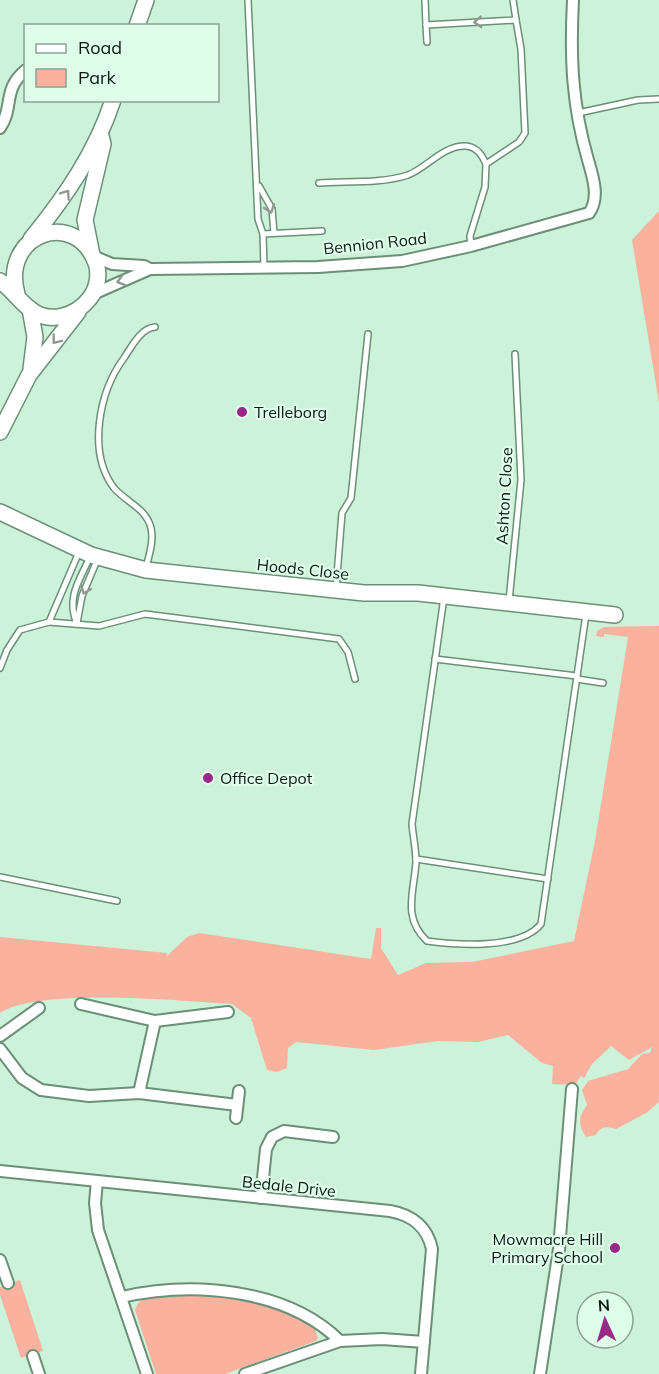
<svg xmlns="http://www.w3.org/2000/svg" width="659" height="1374" viewBox="0 0 659 1374" font-family="Mulish,sans-serif">
<style>
.green{fill:#fab29e}
.lines{fill:none;stroke-linecap:round;stroke-linejoin:round}
.lane-casing{stroke:#6b8f77;stroke-width:8}
.street-casing{stroke:#6b8f77;stroke-width:14}
.secondary-casing{stroke:#6b8f77;stroke-width:18}
.lane{stroke:#fff;stroke-width:5}
.street{stroke:#fff;stroke-width:10}
.secondary{stroke:#fff;stroke-width:15}
.oneway{stroke:#929894}
.poi-dot{fill:#9a2886;stroke:#defee9;stroke-width:2}
.labels{text-anchor:middle;dominant-baseline:central;stroke-width:4.5;stroke-linejoin:round;paint-order:stroke}
.street-label{font-size:16px;fill:#0c1a11;stroke:#defee9}
.poi-label{font-size:16px;fill:#0c1a11;stroke:#defee9;text-anchor:start}
</style>
<rect width="100%" height="100%" fill="#ccf3d9"/>
<g class="green">
<polygon points="659,211 659,403 632,240"/>
<path d="M659 626V1102L646 1113 616 1129C606 1126 601 1126 596 1135L586 1137C578 1125 578 1117 587 1105L582 1090 588 1081 628 1069 642 1054 650 1053 652 1047 629 1060 611 1046 592 1064 584 1078 581 1076 575 1085 552 1084 553 1066 542 1063 508 1035 478 1042 438 1041 374 1050 296 1042 288 1048 287 1068 277 1072 267 1070 251 1018 232 1004C179 1001 41 987 0 1013V937L167 953 166 957 187 937 199 933 371 959 376 928H381V948L398 975 426 963 472 962 574 941 595 841 628 637 604 634V637L596 636 597 631 604 627Z"/>
<polygon points="20,1280 43,1351 21,1358 0,1295 0,1287"/>
<path d="M186 1291C230 1297 276 1302 314 1326L318 1338 316 1341 225 1374H156L135 1310C141 1290 170 1293 186 1291Z"/>
</g>
<g class="lines">
<defs>
<g id="lane">
<polyline points="248,0 258,219 263,234 264,268"/>
<polyline points="425,0 426,25 516,20 513,0"/>
<polyline points="426,25 427,42"/>
<polyline points="578,113 638,100 659,99"/>
<path d="M319 183C347 181 380 184 408 175 427 168 443 145 466 146 477 147 482 155 486 164"/>
<polyline points="259,186 272,209 274,233"/>
<polyline points="263,234 322,231"/>
<polyline points="471,246 470,236 485,187 486,164 519,142 525,133 521,49 516,20"/>
<path d="M146 568C149 555 154 541 151 528 146 508 126 502 114 488 87 452 99 392 124 358 132 346 141 328 155 327"/>
<polyline points="336,588 342,513 351,498 368,334"/>
<path d="M444 597 412 824C413 836 416 850 416 862 414 892 402 918 427 941 457 945 520 950 541 924L586 614"/>
<polyline points="509,601 521,480 515,354"/>
<polyline points="49,622 99,626 145,614 339,639 348,652 355,679"/>
<polyline points="77,623 82,596 98,558"/>
<path d="M77 624C66 598 79 581 90 557"/>
<polyline points="435,659 577,676"/>
<polyline points="0,668 7,650 20,630 49,622 79,552"/>
<polyline points="577,679 603,683"/>
<polyline points="416,859 548,879"/>
<polyline points="0,877 117,901"/>
</g>
<g id="street">
<path d="M0 128C14 108 2 89 26 70"/>
<path d="M93 256 112 264 144 266 150 269 318 267 402 261 471 246 589 213C600 198 593 177 588 160 572 105 570 57 573 0"/>
<polyline points="93,294 150,269"/>
<polyline points="81,1004 155,1021 228,1012"/>
<polyline points="0,1036 39,1008"/>
<polyline points="0,1049 22,1078 41,1090 89,1096 139,1093 237,1105"/>
<polyline points="139,1093 155,1021"/>
<polyline points="236,1118 239,1091"/>
<path d="M0 1171 390 1211C412 1215 427 1226 432 1249L421 1374"/>
<polyline points="97,1181 95,1203 98,1230 147,1374"/>
<polyline points="261,1198 266,1149 272,1137 284,1131 333,1137"/>
<polyline points="0,1260 8,1283"/>
<path d="M122 1297C192 1281 286 1288 340 1341"/>
<polyline points="33,1356 39,1374"/>
<polyline points="245,1374 340,1341 382,1339 424,1342"/>
<polyline points="540,1374 559,1249 572,1089"/>
</g>
<g id="secondary">
<polyline points="137,26 146,0"/>
<path d="M31 239C66 196 96 152 113 100"/>
<polyline points="91,250 85,220 103,144 101,136"/>
<path d="M0 281C12 289 19 301 30 309 49 325 76 316 90 298 97 289 100 275 96 263 75 207 0 234 17 294"/>
<polyline points="30,309 35,337 31,369"/>
<polyline points="0,432 29,375 78,312"/>
<polyline points="0,512 91,555 146,570 364,593 418,593 615,615"/>
</g>
</defs>
<use href="#lane" class="lane-casing"/>
<use href="#street" class="street-casing"/>
<use href="#secondary" class="secondary-casing"/>
<use href="#lane" class="lane"/>
<use href="#street" class="street"/>
<use href="#secondary" class="secondary"/>
</g>
<defs><path id="oneway-chevron" d="M-2-3.5L2.5 0L-2 3.5" fill="none" stroke-width="1.6" stroke-linecap="round" stroke-linejoin="round" transform="scale(1.5)"/></defs>
<g class="oneway">
<use href="#oneway-chevron" transform="translate(478 22) rotate(177)"/>
<use href="#oneway-chevron" transform="translate(66 194) rotate(-55)"/>
<use href="#oneway-chevron" transform="translate(270 209) rotate(71)"/>
<use href="#oneway-chevron" transform="translate(121 281) rotate(164)"/>
<use href="#oneway-chevron" transform="translate(56 340) rotate(128)"/>
<use href="#oneway-chevron" transform="translate(85 590) rotate(111)"/>
</g>
<g class="poi-dot">
<circle cx="242" cy="412" r="6"/>
<circle cx="208" cy="778" r="6"/>
<circle cx="615" cy="1248" r="6"/>
</g>
<g class="labels">
<g class="street-label">
<text transform="translate(375 243) rotate(-6)">Bennion Road</text>
<text transform="translate(504 496) rotate(-87)">Ashton Close</text>
<text transform="translate(303 569) rotate(6)">Hoods Close</text>
<text transform="translate(289 1186) rotate(6)">Bedale Drive</text>
</g>
<g class="poi-label">
<text x="254" y="412">Trelleborg</text>
<text x="220" y="778">Office Depot</text>
<text x="603" y="1239" text-anchor="end">Mowmacre Hill<tspan x="603" dy="18">Primary School</tspan></text>
</g>
</g>
<rect x="24" y="24" width="195" height="78" fill="#defee9" stroke="#8aa393" stroke-width="1.5"/>
<rect x="36" y="44" width="30" height="9" fill="#ffffff" stroke="#8aa393" stroke-width="1.5"/>
<text x="78" y="54" font-size="18" fill="#0c1a11">Road</text>
<rect x="36" y="69" width="30" height="18" fill="#fab29e" stroke="#8aa393" stroke-width="1.5"/>
<text x="78" y="84" font-size="18" fill="#0c1a11">Park</text>
<g transform="translate(605 1320) rotate(356)"><circle r="28" fill="#defee9" stroke="#8aa393" stroke-width="1.5"/>
<path d="M0-4.5L10 22L0 15L-10 22Z" fill="#9a2886"/>
<text y="-9" font-size="16" font-weight="bold" text-anchor="middle" fill="#0c1a11">N</text>
</g>
</svg>
